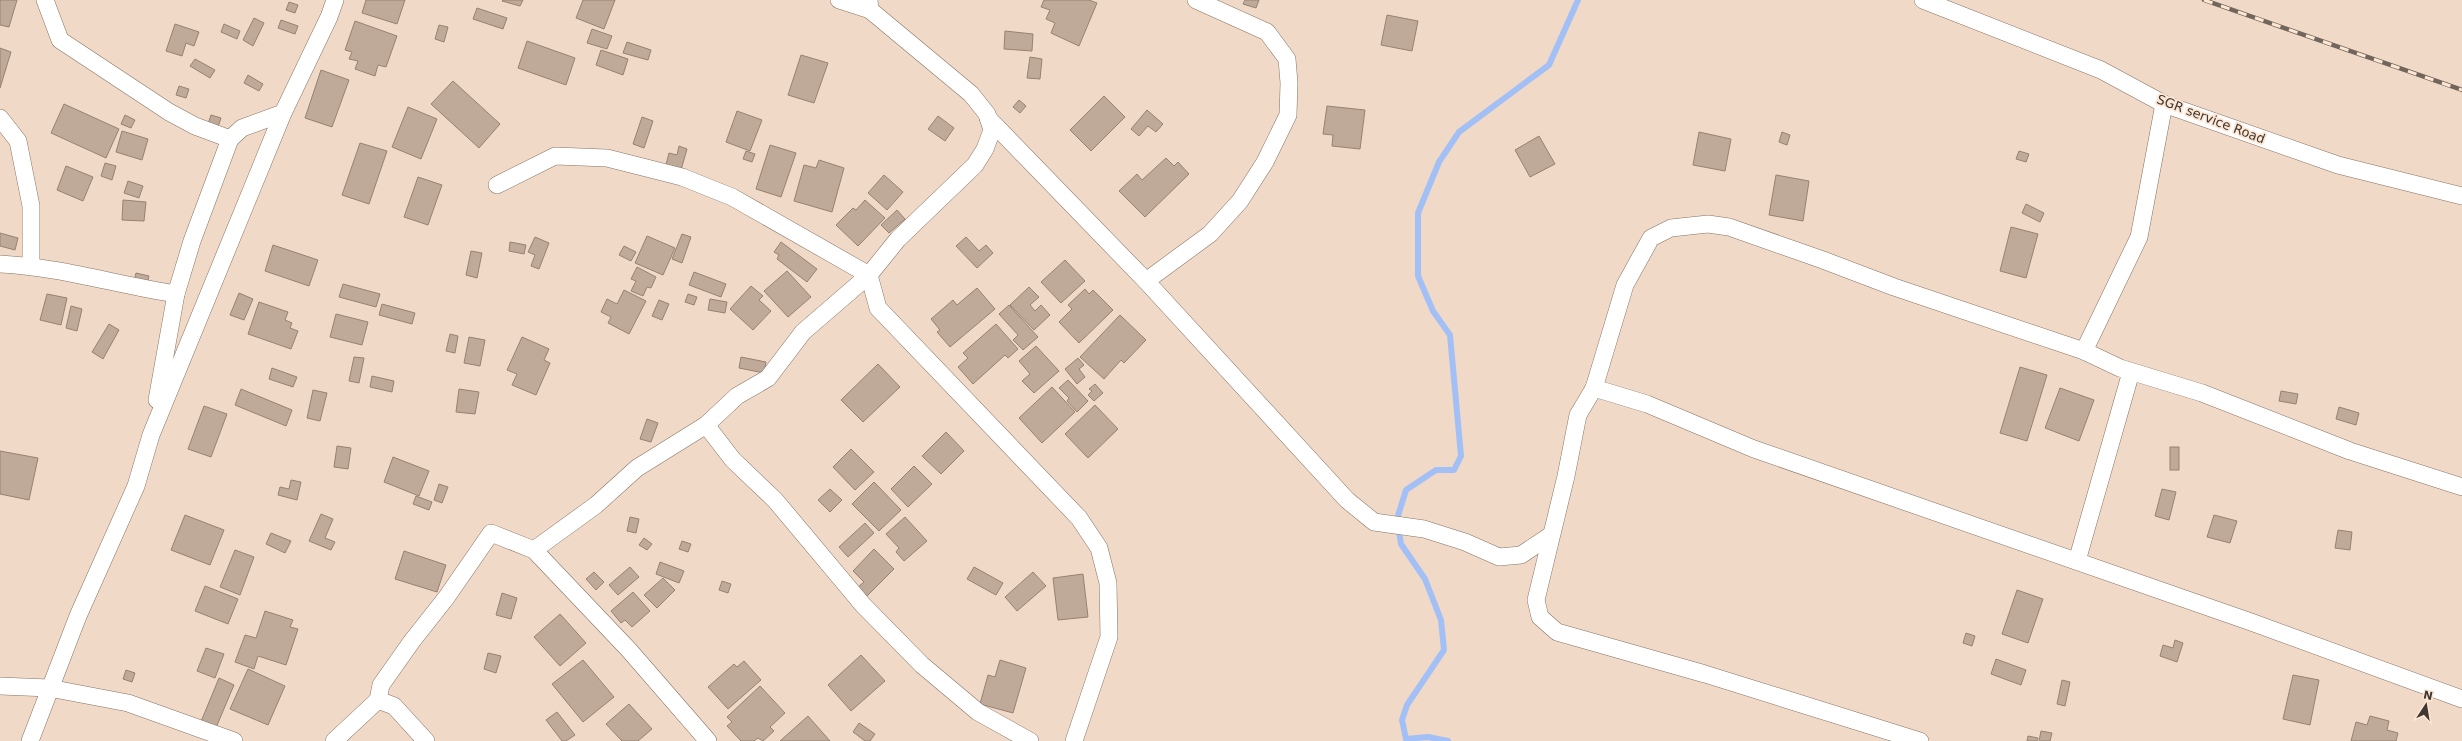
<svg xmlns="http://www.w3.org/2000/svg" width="2462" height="741" viewBox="0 0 2462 741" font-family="'DejaVu Sans',sans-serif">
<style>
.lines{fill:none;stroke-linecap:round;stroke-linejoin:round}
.stream{stroke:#a2c0f6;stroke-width:6}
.building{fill:#bfa998;stroke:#978272}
.minor-casing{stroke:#877363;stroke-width:18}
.minor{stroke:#fff;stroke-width:17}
.rail-casing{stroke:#72655b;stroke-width:4.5}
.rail{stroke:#fde7d4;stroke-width:3;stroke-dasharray:9;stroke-linecap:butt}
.labels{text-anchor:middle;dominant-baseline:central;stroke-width:3.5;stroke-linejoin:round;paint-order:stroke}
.street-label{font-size:13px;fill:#413831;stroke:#fde7d4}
</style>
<rect width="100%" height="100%" fill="#f0d9c7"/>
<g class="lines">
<polyline class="stream" points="1448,741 1428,737 1406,739 1402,720 1407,705 1444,650 1441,620 1425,579 1401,544 1397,519 1406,490 1436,470 1454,470 1461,456 1450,335 1433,311 1418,276 1418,213 1439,162 1459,132 1549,65 1578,0"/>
</g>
<g class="building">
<polygon points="0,0 17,0 9,27 0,25"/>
<polygon points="366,0 405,0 397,24 362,13"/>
<polygon points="523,0 520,6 502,1 503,0"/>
<polygon points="583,0 615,0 604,29 576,18"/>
<polygon points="1044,0 1089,0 1097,3 1079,46 1051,33 1055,23 1046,19 1050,10 1041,7"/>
<polygon points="1245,0 1259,0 1256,8 1243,4"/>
<polygon points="289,2 298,5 295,13 286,10"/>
<polygon points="477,8 507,18 503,29 473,19"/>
<polygon points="1387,15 1418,21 1412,51 1381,45"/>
<polygon points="254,18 264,23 253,46 243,40"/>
<polygon points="281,20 298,26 295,34 278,28"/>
<polygon points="355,21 397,36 386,67 378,65 375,76 355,69 358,61 349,59 352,52 345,50"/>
<polygon points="175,24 199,32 194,46 186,43 182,56 166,51"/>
<polygon points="224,24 240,31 237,39 221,32"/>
<polygon points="439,25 448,27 444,42 435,39"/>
<polygon points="592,29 612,36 607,49 587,43"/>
<polygon points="1005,31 1033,34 1032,51 1004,49"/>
<polygon points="527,41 575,58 566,85 518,68"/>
<polygon points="627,42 651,50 648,60 623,53"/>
<polygon points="0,48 11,52 0,88"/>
<polygon points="601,50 628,59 623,75 596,65"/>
<polygon points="801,55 828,63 814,103 788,95"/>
<polygon points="1030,57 1042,59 1040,79 1027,78"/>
<polygon points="195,59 215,70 210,78 190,66"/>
<polygon points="321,70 349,80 332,127 305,118"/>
<polygon points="248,75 263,84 259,91 244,83"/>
<polygon points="453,81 500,124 479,148 431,104"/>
<polygon points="179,86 189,89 186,98 176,95"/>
<polygon points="1104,96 1125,117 1091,151 1070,130"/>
<polygon points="1019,100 1026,106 1020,113 1013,107"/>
<polygon points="64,104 119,129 106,158 51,133"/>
<polygon points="1327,106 1365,110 1360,149 1332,146 1333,135 1323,134"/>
<polygon points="408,107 437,119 421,159 392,147"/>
<polygon points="1147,110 1163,124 1156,132 1148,126 1139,136 1131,129"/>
<polygon points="737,111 762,120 750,151 726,142"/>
<polygon points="125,115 135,120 131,128 121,124"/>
<polygon points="211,115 221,118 218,127 208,124"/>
<polygon points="938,116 954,128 945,141 928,129"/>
<polygon points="642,117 653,121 644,148 633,144"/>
<polygon points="122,131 148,139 142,160 116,152"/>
<polygon points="1699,132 1731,139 1725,171 1693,165"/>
<polygon points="1782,132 1790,135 1787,145 1779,142"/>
<polygon points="1539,136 1555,164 1530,177 1515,150"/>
<polygon points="360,143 387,151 369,204 342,195"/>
<polygon points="770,145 796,153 781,197 756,189"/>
<polygon points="679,146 687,149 681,170 666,165 669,153 677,155"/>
<polygon points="746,151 755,154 752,162 743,159"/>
<polygon points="2019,151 2029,154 2026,162 2016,159"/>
<polygon points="1166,158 1174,166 1178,162 1189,174 1145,217 1119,191 1137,174 1142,180"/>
<polygon points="819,160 844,168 832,212 794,201 804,165 816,168"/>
<polygon points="105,163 116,166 112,180 101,176"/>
<polygon points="66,166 93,177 83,201 57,190"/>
<polygon points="884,175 903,192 887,210 868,193"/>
<polygon points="1776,175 1809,181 1803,221 1769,215"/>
<polygon points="418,177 442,185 428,225 404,217"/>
<polygon points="128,181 143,186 139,198 124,193"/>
<polygon points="123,200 146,202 144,221 122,220"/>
<polygon points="865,200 885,218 858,246 836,225 853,208 856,210"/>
<polygon points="2026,204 2044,213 2040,222 2022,213"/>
<polygon points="897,210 905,219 889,233 881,225"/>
<polygon points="2011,227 2038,234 2026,278 2000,271"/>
<polygon points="0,233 18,238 15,250 0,246"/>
<polygon points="682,234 691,237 682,263 672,259"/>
<polygon points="647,236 675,248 663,275 635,263"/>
<polygon points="535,237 549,243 539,269 531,266 535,255 528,252"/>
<polygon points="966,237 979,251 986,245 993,253 977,268 956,246"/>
<polygon points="510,242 526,245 524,254 509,251"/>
<polygon points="781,242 817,269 807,282 777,259 779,255 774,252"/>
<polygon points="273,245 318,260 309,286 265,271"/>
<polygon points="624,246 636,252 631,261 619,255"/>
<polygon points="471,251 482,253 477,278 466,275"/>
<polygon points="1065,260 1085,281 1061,303 1041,282"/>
<polygon points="637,267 656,277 651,288 647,287 643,296 631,291 636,281 631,279"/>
<polygon points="787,271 811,297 788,317 764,291"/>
<polygon points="694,272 726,284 721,297 689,285"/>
<polygon points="136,273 149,276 147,284 134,281"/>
<polygon points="343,284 380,294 376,307 339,297"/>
<polygon points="751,286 763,296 759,300 771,311 753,330 730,309"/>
<polygon points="1029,287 1039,297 1030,305 1035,311 1041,305 1050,315 1034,330 1010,305"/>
<polygon points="977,288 995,309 950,347 937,332 940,330 931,319 953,300 957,305"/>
<polygon points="1085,289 1089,294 1093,290 1113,310 1079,343 1059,322 1072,309 1068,305"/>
<polygon points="624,290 646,301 629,334 608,323 611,317 601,312 607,299 617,304"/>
<polygon points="239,293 253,299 244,320 230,315"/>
<polygon points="47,294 67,298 61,325 40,320"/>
<polygon points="688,294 697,297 694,305 685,302"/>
<polygon points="710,299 727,302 725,313 708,310"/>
<polygon points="659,300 669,304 662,320 652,316"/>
<polygon points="259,302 288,312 285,320 292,323 290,328 298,331 291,349 248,334"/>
<polygon points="382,304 415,313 412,324 379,315"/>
<polygon points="1009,305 1038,337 1023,350 1013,340 1018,335 999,314"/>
<polygon points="71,306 82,309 77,331 66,328"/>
<polygon points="336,314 368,322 362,345 330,337"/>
<polygon points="1120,315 1146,340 1124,363 1121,360 1104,379 1080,357"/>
<polygon points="109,324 119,330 103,359 92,352"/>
<polygon points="996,324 1018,349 1008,358 1005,355 973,384 958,367 968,358 963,353"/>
<polygon points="450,334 458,336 455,353 446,351"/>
<polygon points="469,337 485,340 480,366 464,363"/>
<polygon points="522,337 549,349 544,360 550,363 536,395 512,385 517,374 507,370"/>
<polygon points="1036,346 1059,371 1034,393 1022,381 1030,374 1019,361"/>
<polygon points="354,357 364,358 359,383 349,381"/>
<polygon points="741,357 766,362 764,373 739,368"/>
<polygon points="1078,358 1084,365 1079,369 1085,377 1077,384 1065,369"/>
<polygon points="878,364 900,387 863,422 841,400"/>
<polygon points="2020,367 2047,375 2027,441 2000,433"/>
<polygon points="272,368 297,377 293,387 269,379"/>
<polygon points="372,376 394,381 392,392 370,387"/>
<polygon points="1068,380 1088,401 1077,412 1067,401 1069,398 1059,388"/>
<polygon points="1095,384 1103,393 1094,401 1088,395 1092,391 1089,389"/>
<polygon points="1052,387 1075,412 1042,443 1019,418"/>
<polygon points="2060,388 2094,400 2079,441 2045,428"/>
<polygon points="241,389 292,410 286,426 235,405"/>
<polygon points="459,389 479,392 475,414 456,412"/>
<polygon points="313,390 327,393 320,421 307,418"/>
<polygon points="2281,391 2298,394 2296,404 2279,401"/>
<polygon points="1095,405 1118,429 1088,458 1065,434"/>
<polygon points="204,406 227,414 211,457 188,449"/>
<polygon points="2339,407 2359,413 2356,425 2336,419"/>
<polygon points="647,419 658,423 651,442 640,439"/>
<polygon points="946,432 964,451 941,474 922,456"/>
<polygon points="337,446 351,448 348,469 334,467"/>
<rect x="2170" y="447" width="9" height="23"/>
<polygon points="851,449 874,472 855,490 833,467"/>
<polygon points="0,451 38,458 29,500 0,494"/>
<polygon points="393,457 429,471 419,496 384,482"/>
<polygon points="914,466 932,484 908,507 891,489"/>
<polygon points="291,480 301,482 297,500 278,495 280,487 289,489"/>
<polygon points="874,482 901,510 879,531 852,504"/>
<polygon points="439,484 448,487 442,503 434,500"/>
<polygon points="830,489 842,500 830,512 818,500"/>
<polygon points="2162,489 2176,492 2169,520 2155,516"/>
<polygon points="416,496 432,502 429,510 413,504"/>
<polygon points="321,514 333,519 325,538 335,542 331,550 309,541"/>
<polygon points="185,515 224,530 210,565 171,550"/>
<polygon points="2214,515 2237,521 2230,543 2207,537"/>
<polygon points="630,517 639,519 636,533 627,531"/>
<polygon points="905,517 927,541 904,561 896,552 899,548 886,534"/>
<polygon points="865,523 874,533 848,557 839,547"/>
<polygon points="2338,530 2352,532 2350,550 2335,548"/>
<polygon points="271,533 291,541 285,553 266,544"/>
<polygon points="644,538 652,544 647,550 639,545"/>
<polygon points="682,541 691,544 688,552 679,549"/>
<polygon points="874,549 894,569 867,596 858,587 864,582 853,571"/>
<polygon points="235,550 254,557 240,595 220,587"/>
<polygon points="404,551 446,565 437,592 395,579"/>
<polygon points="660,562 684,571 679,583 656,574"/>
<polygon points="630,567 639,577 618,595 609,585"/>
<polygon points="974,567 1003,583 996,595 967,579"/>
<polygon points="594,572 604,582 596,590 586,579"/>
<polygon points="1033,572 1046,586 1017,611 1005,597"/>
<polygon points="1083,574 1088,617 1058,620 1053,578"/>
<polygon points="663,578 675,590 657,608 644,595"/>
<polygon points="722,581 731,584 728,593 719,590"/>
<polygon points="205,586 238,599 228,624 195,611"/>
<polygon points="2017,590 2043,599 2028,643 2002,634"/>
<polygon points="633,592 650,611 632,627 625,620 621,623 611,611"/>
<polygon points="502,593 517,598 511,619 496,615"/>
<polygon points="265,611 293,620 290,627 298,629 286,665 258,656 254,669 235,662 245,635 256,638"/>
<polygon points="560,614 586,643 560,666 534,637"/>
<polygon points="1966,633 1975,636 1972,646 1963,643"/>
<polygon points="2175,640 2183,643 2177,662 2160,656 2163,645 2173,648"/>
<polygon points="206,648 224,654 215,678 197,671"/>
<polygon points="488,653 501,656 496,673 484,669"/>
<polygon points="861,655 885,681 851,711 828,685"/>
<polygon points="1996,659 2026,670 2021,685 1991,674"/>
<polygon points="583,660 614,697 583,722 552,684"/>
<polygon points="1000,660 1026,668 1013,713 980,704 988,675 995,677"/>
<polygon points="744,661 761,680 728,709 708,687 734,664 737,667"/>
<polygon points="248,669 285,686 268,725 230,709"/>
<polygon points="126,670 135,673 132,682 123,679"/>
<polygon points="2293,675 2319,680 2310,725 2283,719"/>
<polygon points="219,678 234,685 215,730 200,724"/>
<polygon points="2062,680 2070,682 2065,706 2057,704"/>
<polygon points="760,686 785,713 770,727 774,731 763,741 758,738 754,741 741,741 727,726 732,722 727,717"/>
<polygon points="629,704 652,729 638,741 622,741 606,724"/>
<polygon points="557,712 575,735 566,741 562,741 546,720"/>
<polygon points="808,716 830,741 780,741"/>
<polygon points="2370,716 2389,721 2387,730 2398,733 2396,741 2351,741 2356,722 2367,725"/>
<polygon points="859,723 875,734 870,741 865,741 853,732"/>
<polygon points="2041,731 2052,733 2050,741 2039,741"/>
<polygon points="2028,736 2038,738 2037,741 2027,741"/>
</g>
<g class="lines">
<defs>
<g id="minor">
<polyline points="45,0 60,40 169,112 195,126 230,139"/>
<polyline points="839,0 870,10"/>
<polyline points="869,0 870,10 971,94 987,114 992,130 985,149 975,165 898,239 869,275 878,308 1079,518 1099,548 1108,583 1109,637 1074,741"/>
<polyline points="1923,0 2101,70 2164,104 2338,165 2462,196"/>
<polyline points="0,118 18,141 31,206 31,266"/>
<polyline points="988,118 1146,281 1347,500 1374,522 1424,529 1465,542 1499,557 1521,555 1551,535"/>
<path d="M0 264C60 267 117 285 176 294"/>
<polyline points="1146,281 1210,234 1240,201 1265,162 1288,115 1289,83 1287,59 1267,32 1196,0"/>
<polyline points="2084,351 2139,237 2164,104"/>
<polyline points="1594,388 1647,404 1754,449 2251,622 2462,699"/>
<polyline points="157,400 176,294 192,241 230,139 242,128 283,113 329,17 335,0"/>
<polyline points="706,425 733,460 775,500 863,605 922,665 978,712 1030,741"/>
<polyline points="534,550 629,650 708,741"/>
<polyline points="2077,561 2131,372"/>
<polyline points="0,686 49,688 128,703 234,741"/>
<polyline points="378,700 394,706 426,741"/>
<polyline points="30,741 78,616 136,486 151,435 283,113"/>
<polyline points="334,741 378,700 381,685 412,641 446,598 491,533 534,550 596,505 637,468 706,425 737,396 768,378 803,332 869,275 732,197 682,177 607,158 555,156 497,185"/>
<polyline points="1920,741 1705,674 1557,632 1540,617 1536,600 1566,476 1578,415 1594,388 1625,285 1651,238 1671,228 1708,224 1729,227 1823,260 1894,287 2084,351 2120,368 2202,393 2350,451 2462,487"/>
</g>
</defs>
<use href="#minor" class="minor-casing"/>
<use href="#minor" class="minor"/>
<defs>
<polyline id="rail" points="2204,0 2462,90"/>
</defs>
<use href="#rail" class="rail-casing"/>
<use href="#rail" class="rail"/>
</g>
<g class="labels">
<g class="street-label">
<text transform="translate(2211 119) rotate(21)">SGR service Road</text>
</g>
</g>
<g transform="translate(2426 705) rotate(12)" stroke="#fde7d4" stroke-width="3" paint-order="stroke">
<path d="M0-3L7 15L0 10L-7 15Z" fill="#413831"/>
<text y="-6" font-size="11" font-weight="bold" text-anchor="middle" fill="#413831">N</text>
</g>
</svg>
